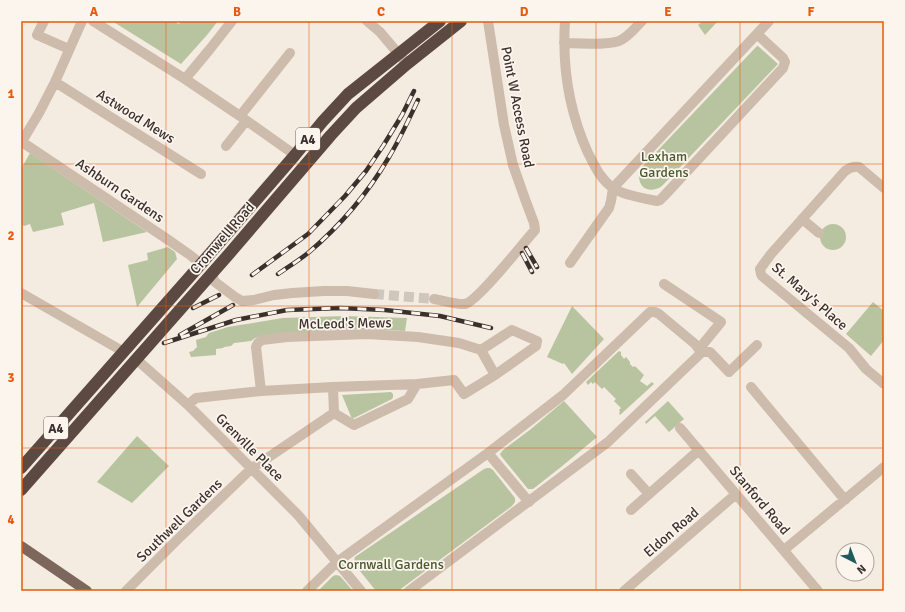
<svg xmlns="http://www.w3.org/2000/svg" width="905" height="612" font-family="Signika,sans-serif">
  <rect width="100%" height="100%" fill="#f4ebe1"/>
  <path fill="#b8c4a0" d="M112,21H173L179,24L181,21H218L207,35L181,64Z
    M703,21H718L705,35L698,25Z
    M757,46H758L778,64L662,186C647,196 634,184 641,168Z
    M30,153L147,232L103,242L94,203L61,213L64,225L33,232L30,224L24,226L21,224V169Z
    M820 237a13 13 0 1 1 26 0a13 13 0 1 1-26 0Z
    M168,247L175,252L177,259L137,307L128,265L148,260L147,253Z
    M873,302L884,311V340L871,356L846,334Z
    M572,306L604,339L572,374L564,363L563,364L547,357Z
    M345,316L407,318L405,331L367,329L331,330L263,336L255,338L251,341L234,343L231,346L224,347L223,348L216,349V355L191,357L189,352L193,351L197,347L196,340L206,337L209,333L228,327L283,318Z
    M619,351L621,352V355L624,359L626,357L630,362V364L633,367L635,366L644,375L640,381L647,386L652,382L654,384L620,415L619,413L620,412L619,410L621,408L614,401L616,399L604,387L602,389L595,382L593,384L591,382L588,385L586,382Z
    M391,392L393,394V397L392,399L352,419L342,395Z
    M564,401L597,437L561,467L533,489H528L501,456L500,454L503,450L531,429Z
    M668,401L684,419L669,432L655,416L646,424L645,422Z
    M137,436L169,466L132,503L97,482Z
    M487,468H490L493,470L515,498V502L512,506L398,591H376L356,566C354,563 354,560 355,557L484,469Z
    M336,575L340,576L353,591H318L333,576Z"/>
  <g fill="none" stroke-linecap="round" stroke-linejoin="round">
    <path stroke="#cfc6bd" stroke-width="10" stroke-dasharray="10 5" stroke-linecap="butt" d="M374,294L434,299"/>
    <path stroke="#cdbbac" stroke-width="10" d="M44,21L37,35L69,49
      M93,21L185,79L240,116L295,155
      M367,21L380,32L407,64
      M565,21C562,67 569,111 588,153C595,166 600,179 613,188C621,194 646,199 657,201L660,200L664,196L783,68L785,62L783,58L757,34
      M564,43C576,43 611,46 621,40C629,36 635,28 642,21
      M185,79L210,49L232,21
      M55,82L201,174
      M240,116L290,53
      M22,142L167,239L190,255L201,264
      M21,143L39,113L55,82L82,21
      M226,146L246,121
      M613,188L769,21
      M884,188L859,167C853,166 849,168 845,171L771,254L760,269L761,274L762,276L849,348L866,369L884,384
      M802,219L819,233
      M570,263L609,208L611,201L613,188
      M211,273L215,282L235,297L242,301L254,300L274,295L292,293L324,291H347L374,294
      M664,284L721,322L699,349
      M21,293L124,352
      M434,299C441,300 458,305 465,304C477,302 524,242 535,230L534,223L525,199L513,165L504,125L488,21
      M701,352H710L729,372L757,345
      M136,359L188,405L298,515L361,591
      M333,387L334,413L354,425L408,399L417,384
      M751,387L845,500
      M261,391L256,347L258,343L262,340L287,337L367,334L418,337L459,343L481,350
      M188,405L196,398L261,391L333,387L417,384L454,380L464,394L495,375L536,346L537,341L512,330L481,350L495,375
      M680,428L818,591
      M488,453L529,502
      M631,474L649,494
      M631,510L699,450
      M784,550L884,467
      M126,591L179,538L251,469L334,413
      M307,591L337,562L488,453L563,395L650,312H655L659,314L695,344L701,352
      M409,591L608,442L700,354L701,352
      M624,591L736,494"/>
    <path stroke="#7d675c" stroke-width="10" d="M21,546L87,591"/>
    <path stroke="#5c4a42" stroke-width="12" d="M21,468L201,264L295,155L323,121L348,94L440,21
      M21,490L229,254L331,135L356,108L407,64L461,21"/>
    <g stroke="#3b302b" stroke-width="4.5">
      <path id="rail" d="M526,248L537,267
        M522,253L532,272
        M278,274C288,267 298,261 308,253C340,226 368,193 389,157C400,139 409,119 418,100
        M252,275L308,234L345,196L366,171L383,146L402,115L414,91
        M193,308L219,295
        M180,335L233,305
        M164,343L236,320L287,310L340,308L385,310L440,316L491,328"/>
    </g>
    <use href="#rail" stroke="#fbf5ee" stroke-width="3" stroke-dasharray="9" stroke-linecap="butt"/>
  </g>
  <path fill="none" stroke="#e8590c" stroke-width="1" stroke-opacity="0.55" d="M166,21V591M309,21V591M452,21V591M596,21V591M740,21V591M21,164H884M21,306H884M21,448H884"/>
  <g text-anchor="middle" stroke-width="3.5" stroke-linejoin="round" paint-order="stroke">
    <g fill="#fbf5ee" stroke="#756b66" stroke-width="1">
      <rect x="296" y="128" width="24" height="22" rx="3"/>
      <rect x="44" y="417" width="24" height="22" rx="3"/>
    </g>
    <g font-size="13" font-weight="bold" fill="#3b302b">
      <text x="308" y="144">A4</text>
      <text x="56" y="433">A4</text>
    </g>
    <g font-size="14" fill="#3b302b" stroke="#fbf5ee">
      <text transform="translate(518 107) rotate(79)" y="5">Point W Access Road</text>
      <text transform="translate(136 116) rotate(32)" y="5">Astwood Mews</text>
      <text transform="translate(120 190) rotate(34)" y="5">Ashburn Gardens</text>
      <text transform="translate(222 238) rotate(-49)" y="5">Cromwell Road</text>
      <text transform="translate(810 296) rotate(41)" y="5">St. Mary's Place</text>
      <text transform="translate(345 323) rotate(-1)" y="5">McLeod's Mews</text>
      <text transform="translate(250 447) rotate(45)" y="5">Grenville Place</text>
      <text transform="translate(760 500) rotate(50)" y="5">Stanford Road</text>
      <text transform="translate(179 520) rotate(-44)" y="5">Southwell Gardens</text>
      <text transform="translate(671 532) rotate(-41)" y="5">Eldon Road</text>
    </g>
    <g font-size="14" fill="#4a5a2e" stroke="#fbf5ee">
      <text x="664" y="161">Lexham<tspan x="664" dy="16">Gardens</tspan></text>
      <text x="391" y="569">Cornwall Gardens</text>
    </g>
  </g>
  <rect width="905" height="612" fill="none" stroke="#fbf5ee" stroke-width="44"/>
  <g transform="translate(855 562) rotate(138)"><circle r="19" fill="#fbf5ee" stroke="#aea6a0"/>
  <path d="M0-3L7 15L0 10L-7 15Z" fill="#1f5a5e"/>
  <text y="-6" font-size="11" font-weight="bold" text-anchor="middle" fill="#3b302b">N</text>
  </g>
  <rect x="22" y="22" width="861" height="568" fill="none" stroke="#e8590c" stroke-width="1.5"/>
  <g font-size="13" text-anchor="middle" font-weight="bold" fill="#e8590c">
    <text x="94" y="16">A</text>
    <text x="237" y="16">B</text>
    <text x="381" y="16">C</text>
    <text x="524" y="16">D</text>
    <text x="668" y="16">E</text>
    <text x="811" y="16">F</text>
    <text x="11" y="98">1</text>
    <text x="11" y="240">2</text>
    <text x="11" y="382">3</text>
    <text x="11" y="524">4</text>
  </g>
</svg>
